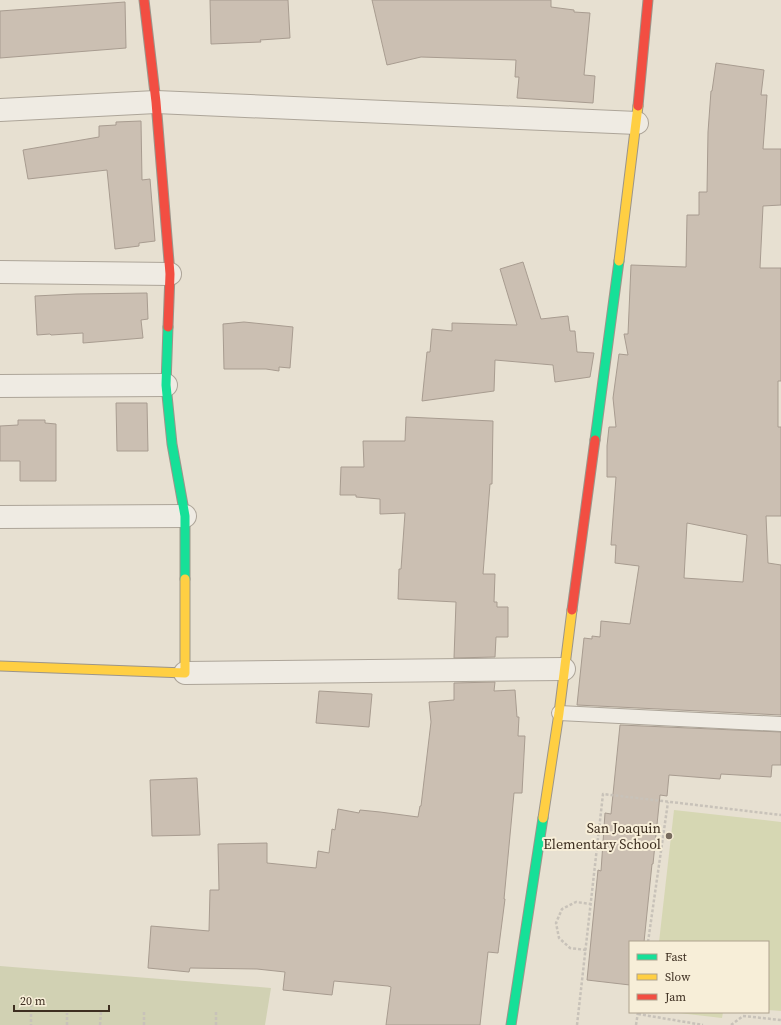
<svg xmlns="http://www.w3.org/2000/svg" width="781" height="1025" font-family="'Source Serif 4',serif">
  <rect width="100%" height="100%" fill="#e7e0d1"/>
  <path fill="#d6d7b3" d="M674,810L781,822V1011L768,1010V942H659Z
    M670,1012H723L722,1018Z"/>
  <path fill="#d1d1b3" d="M0,966L271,988L265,1025H0Z"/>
  <path fill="#cbbfb2" stroke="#a89c90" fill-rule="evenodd" d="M210,0H288L290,38L260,40L261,42L211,44Z
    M372,0H551V7L574,10V12L590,13L584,75L595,76L593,103L517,98L519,77H515L516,60L421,57L387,65Z
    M125,2L126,48L0,58V11Z
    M716,63L764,70L761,95H767L763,149H781V205L763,206L760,268H781V381H778V427H781V516H766L768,563L781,565V715L577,705L584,638L592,639V636L600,637L601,621L630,624L639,566L615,563L616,545H611L616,477H607V446L609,427H616L613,398L619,354L628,355L624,334H628L631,265L686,267L687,215H699V192H707L708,132L711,91H712ZM687,523L747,535L743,582L684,578Z
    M141,121L142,180L150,179L155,241L139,243V246L115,249L107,170L28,179L23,150L99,137V126L116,125V122Z
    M523,262L541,319L568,316L570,331H575L577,352L594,353L590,377L555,382L553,365L495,360L494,391L422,401L427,352H430L432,329L452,331V323L517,325L500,269Z
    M147,293L148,319L141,320L143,338L83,343V333L51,335L50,334L37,335L35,296L76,294Z
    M244,322L293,327L290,368L279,367V371L266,369H224L223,324Z
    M116,403H147L148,451H117Z
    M406,417L493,421L492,484H490L483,574H495L494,602H497V607H508V637H496L495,657L454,658L456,602L398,599L399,569H401L405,513L380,514V499L356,497V495H340L341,467H364L363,441H405Z
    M18,420H45V423L56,424V481H20V461H0V426L18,425Z
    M495,682L494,691L515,690L517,717H519L518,736H525L522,793H514L504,899H505L498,953L488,952L480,1025H386L391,987L388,986L334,981L332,995L283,990L285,972L257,969L190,968L189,972L148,968L151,926L209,931L210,890H219L218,844L267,843V863L316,868L318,851L329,853L332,829L335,830L338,809L359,813L360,810L380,812L418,817L420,806H421L431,722L429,702L454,700V683Z
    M319,691L372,694L369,727L316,723Z
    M620,725L781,732V765H772L771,777L721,774L720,779L669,775L667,796L660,795L653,864H652L644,942H630V985L587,980L598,870L601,871L605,813L611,814Z
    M197,778L200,835L152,836L150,780Z"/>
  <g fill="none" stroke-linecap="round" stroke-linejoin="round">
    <g stroke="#ada599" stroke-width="16">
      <path id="lane" d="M559,713L781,724"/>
    </g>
    <g stroke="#ada599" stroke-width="24">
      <path id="street" d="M0,110L156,102L637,123
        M0,272L170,274
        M0,386L166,385
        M0,517L185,516
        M185,673L564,669"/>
    </g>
    <g stroke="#9c958a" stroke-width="11">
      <path id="fast" d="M168,327L166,385L172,444L185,516V579
        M595,440L619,261
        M511,1025L543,818"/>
    </g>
    <g stroke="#9c958a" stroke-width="11">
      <path id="slow" d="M619,261L638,106
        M0,666L185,673V579
        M543,818L559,713L572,610"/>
    </g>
    <g stroke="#9c958a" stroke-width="11">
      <path id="jam" d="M144,0L156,102L170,274L168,327
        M638,106L648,0
        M572,610L595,440"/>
    </g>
    <path stroke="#c8c2b9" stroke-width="2.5" stroke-dasharray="3 2" stroke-linecap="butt" d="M648,942L668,802
      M586,950L570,948L559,938L556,923L562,909L576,902L591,904
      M31,1004V1025
      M638,1014L703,1025
      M67,1025V1013
      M100,1025L101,1012
      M144,1025V1010
      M216,1025V1011
      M577,1025L603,794L781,815
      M636,1025L638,1012
      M731,1025L743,1016L781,1020"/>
    <use href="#lane" stroke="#efebe3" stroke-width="14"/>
    <use href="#street" stroke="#efebe3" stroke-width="22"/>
    <use href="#fast" stroke="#16e098" stroke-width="9"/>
    <use href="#slow" stroke="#ffcf43" stroke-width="9"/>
    <use href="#jam" stroke="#f24e42" stroke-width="9"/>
  </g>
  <circle fill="#786c5e" stroke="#f7eed8" stroke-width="1.5" cx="669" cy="836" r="4"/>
  <g text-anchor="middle" stroke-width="4" stroke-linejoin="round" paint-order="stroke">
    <g font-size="14" fill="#3d2e20" stroke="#f7eed8" text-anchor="end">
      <text x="661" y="833">San Joaquin<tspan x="661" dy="16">Elementary School</tspan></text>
    </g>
  </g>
  <rect x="629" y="941" width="140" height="72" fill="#f7eed8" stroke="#ada18e"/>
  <rect x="637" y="954" width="20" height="6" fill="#16e098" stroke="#ada18e"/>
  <text x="665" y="961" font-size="12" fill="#3d2e20">Fast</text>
  <rect x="637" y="974" width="20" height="6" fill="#ffcf43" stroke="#ada18e"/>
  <text x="665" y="981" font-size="12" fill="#3d2e20">Slow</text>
  <rect x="637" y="994" width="20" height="6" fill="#f24e42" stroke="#ada18e"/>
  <text x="665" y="1001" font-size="12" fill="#3d2e20">Jam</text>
  <path d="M14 1005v6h95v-6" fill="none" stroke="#3d2e20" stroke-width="2"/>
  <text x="20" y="1005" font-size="12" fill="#3d2e20" stroke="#f7eed8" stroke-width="3" paint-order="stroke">20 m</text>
</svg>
